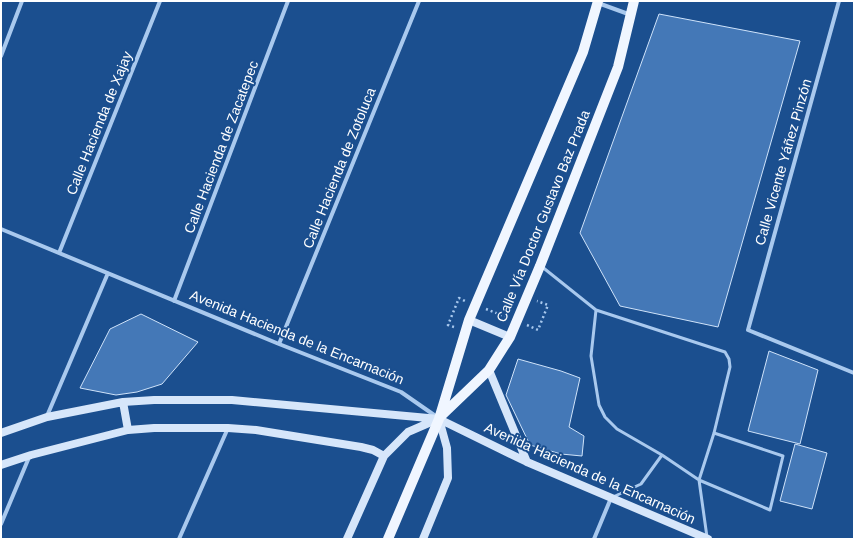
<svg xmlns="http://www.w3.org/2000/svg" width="855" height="540" font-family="Arial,sans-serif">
  <rect width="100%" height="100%" fill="#1b4f8f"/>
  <path fill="#4478b7" stroke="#cfe3fa" d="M659,14L800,41L718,327L620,306L580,233Z
    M141,314L198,342L162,384L137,392L116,395L80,388L110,329Z
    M769,351L818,370L800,444L748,431Z
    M518,359L561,371L580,378L569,427L584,436L582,456L561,454L530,445L506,395Z
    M795,444L827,453L812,509L780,501Z"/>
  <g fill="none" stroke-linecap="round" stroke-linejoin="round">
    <path stroke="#a9c9ee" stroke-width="2.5" stroke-dasharray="2 3" stroke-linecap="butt" d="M486,309L506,317
      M527,325L538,330L548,305L537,301
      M454,327L448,325L459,298L465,301"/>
    <path stroke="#a9c9ee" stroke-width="3" d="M541,266L596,310L725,352L729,359L730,367L714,433L699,480L707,537
      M596,310L591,356L599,405L605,417L617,429L662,455L699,480L770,510L783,456L714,433
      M613,497L641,484L662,455"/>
    <path stroke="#a9c9ee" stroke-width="4" d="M839,1L748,330L854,373
      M598,3L631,15
      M1,56L22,1
      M1,229L279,344L401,392L437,417
      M59,253L160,1
      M174,301L288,1
      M279,344L419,1
      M47,416L108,273
      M1,524L30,455
      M179,539L228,428
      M594,539L611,498"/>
    <path stroke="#d6e6fa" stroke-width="8" d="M469,320L510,337
      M489,370L527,462
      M123,402L128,430
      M1,433L47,417L123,402L154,400H232L439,419L527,462L708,539
      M1,465L31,455L128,430L154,428H228L256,430L361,447L373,450L384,456
      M347,539L384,456L408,432L438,419
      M423,539L448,478L447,448L439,419"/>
    <path stroke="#f0f6ff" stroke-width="10" d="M440,417L489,370L510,337L540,266L618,67L634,1
      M388,539L439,419L469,320L583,52L598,1"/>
  </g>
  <g text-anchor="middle" stroke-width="4" stroke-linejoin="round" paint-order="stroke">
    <g font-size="14" fill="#fff" stroke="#1b4f8f">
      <text transform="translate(99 123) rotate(-68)" y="5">Calle Hacienda de Xajay</text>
      <text transform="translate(221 147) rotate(-69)" y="5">Calle Hacienda de Zacatepec</text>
      <text transform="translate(783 162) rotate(-74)" y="5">Calle Vicente Yáñez Pinzón</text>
      <text transform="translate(339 168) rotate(-68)" y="5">Calle Hacienda de Zotoluca</text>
      <text transform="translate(543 216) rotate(-68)" y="5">Calle Vía Doctor Gustavo Baz Prada</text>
      <text transform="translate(297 337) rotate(22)" y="5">Avenida Hacienda de la Encarnación</text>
      <text transform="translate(590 473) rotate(24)" y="5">Avenida Hacienda de la Encarnación</text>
    </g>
  </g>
  <rect width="855" height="540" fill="none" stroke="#ffffff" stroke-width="4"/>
</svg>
